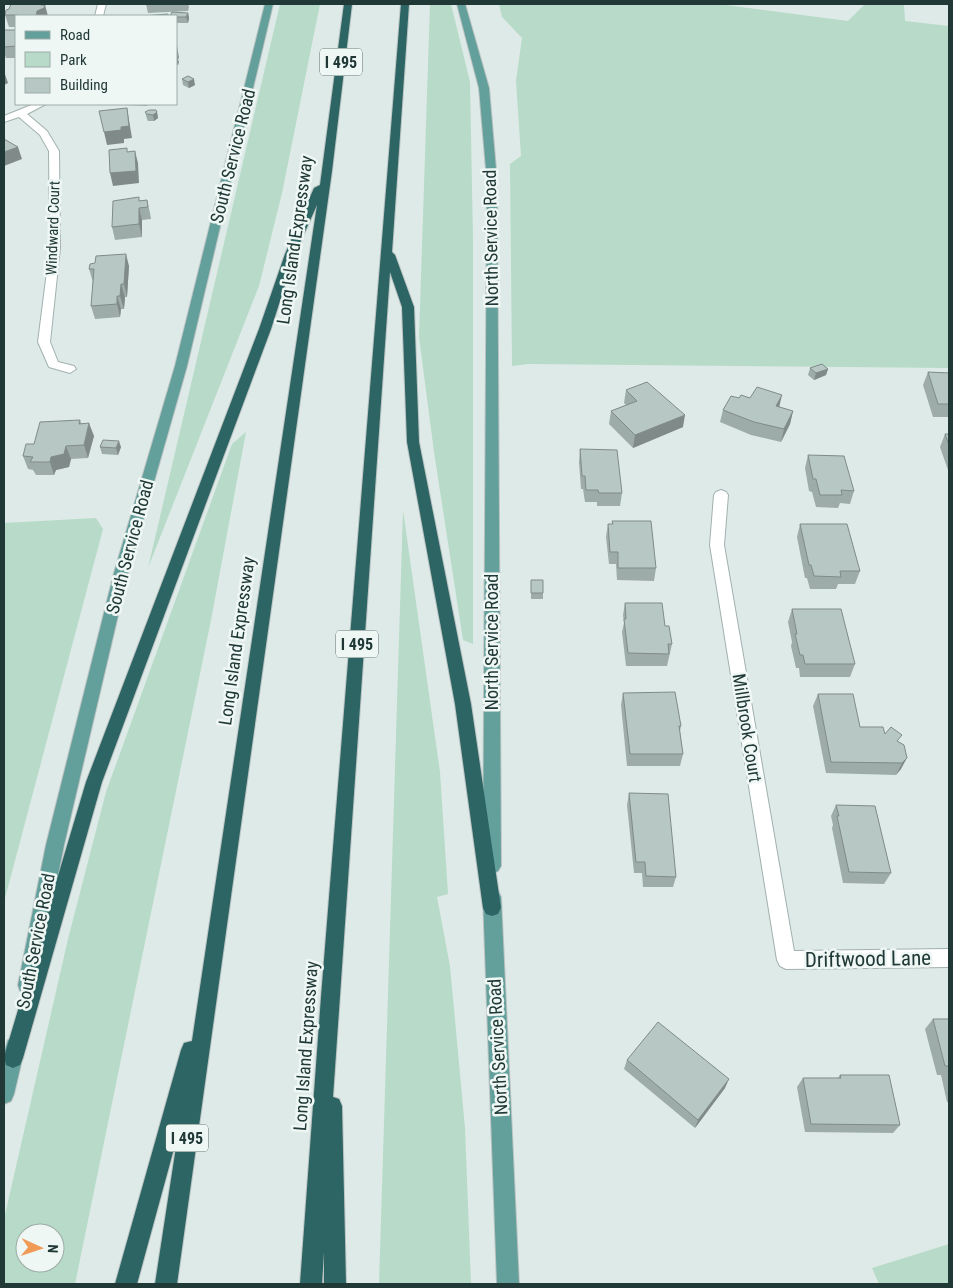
<svg xmlns="http://www.w3.org/2000/svg" width="953" height="1288" font-family="'Roboto Condensed',sans-serif">
  <rect width="100%" height="100%" fill="#deeae7"/>
  <path fill="#b7dbc8" fill-rule="evenodd" d="M280,4H320L282,193L259,286L148,568Z
    M430,4H451L470,82L473,239V644L463,640L434,452L419,337Z
    M499,4H718L848,21L865,4H904L905,21L949,26V368L528,364L512,366L510,164L521,156L516,81L522,38L502,17Z
    M246,432L211,620L75,1284H4V1219L68,939L106,792L232,444ZM25,1233H55V1263H25Z
    M403,510L440,772L448,894L437,897L450,966L465,1128L471,1284H379Z
    M96,518L103,529L4,902V523Z
    M949,1244V1284H879L872,1268Z"/>
  <g fill="none" stroke-linecap="round" stroke-linejoin="round">
    <g stroke="#a1b1af" stroke-width="2">
      <path id="minor" d="M98,4H106L103,16H95Z
        M34,104H46L27,114L47,131L59,151L60,248L50,342L58,362L74,366L76,369L70,373L49,367L38,342L50,248L49,151L40,135L19,117L4,122V116Z
        M721,490L726,492L728,495L724,545L794,951L949,949V967L786,969L780,966L777,960L710,545L714,495L716,492Z"/>
    </g>
    <g stroke="#bcc4c3" stroke-width="2">
      <path id="major" d="M265,4H273L187,366L128,573L64,845L36,985L34,991L27,994L20,991L18,985L46,845L114,573L175,366Z
        M457,4H465L489,88L497,181L501,866L498,871L492,874L486,871L483,866L487,181L479,88Z
        M492,889L498,891L501,897L519,1284H497L483,897L486,891Z
        M15,1037L22,1040L25,1047L14,1094L11,1101L4,1104V1054L8,1040Z"/>
    </g>
    <g stroke="#bcc4c3" stroke-width="2">
      <path id="highway" d="M344,4H352L332,171L177,1284H155L178,1134L137,1284H115L181,1050L184,1043L192,1041L317,205L295,254L271,329L102,782L23,1058L20,1065L13,1068L6,1065L4,1057L86,782L259,329L285,254L314,188L320,185Z
        M401,4H409L392,252L395,255L414,307L419,442L471,704L501,908L498,914L492,916L486,914L483,908L455,704L407,442L402,307L390,272L333,1097L339,1099L342,1106L346,1284H324V1252L322,1284H300L321,997Z"/>
    </g>
    <use href="#minor" fill="#fff" fill-rule="evenodd"/>
    <use href="#major" fill="#639f9b" fill-rule="evenodd"/>
    <use href="#highway" fill="#2c6564" fill-rule="evenodd"/>
  </g>
  <path fill="#9daba9" d="M11,4H44V5L16,16V27H9L5,15L9,9Z
    M146,4H188L189,7L188,11L148,13Z
    M188,13L189,18L188,23H176V16Z
    M4,30H16V58H6L4,53Z
    M182,79L195,85L189,88L183,85Z
    M125,104H148L147,106L126,105Z
    M145,112H157L158,118L154,121H148L147,119Z
    M147,200L150,213L151,219L142,220V237L115,240L112,227L140,201Z
    M129,266L127,297H125L124,309H121L120,317L95,319L91,306L93,282L89,269Z
    M810,368L828,369L826,375L814,380L808,375Z
    M928,372L949,373V420V417H933L923,385Z
    M626,390L683,427L633,448L609,424L611,411L626,405L624,403Z
    M739,398L779,407L793,411L790,424L781,442L751,435L720,422L723,410Z
    M80,420L81,423L94,436L88,458L71,459L69,467L56,470L54,475H36L33,470L28,469L23,456L34,444Z
    M945,434H949V473L940,447Z
    M100,447H121L118,455L102,454Z
    M580,449L622,493L620,506H597V502H585L583,489H581L579,462Z
    M808,455L854,491L850,504L840,503L838,508L816,507L812,492L809,491L805,468Z
    M612,521L656,568L654,581L617,580L616,564H609L606,537L608,524H612Z
    M800,524L860,571L855,584H838L836,589H810L807,578H805L797,537Z
    M531,580L543,593V599H531Z
    M625,603L665,626L672,644L667,666H626L622,632L624,623L623,615Z
    M792,609L855,664L850,677H800L799,668H796L791,646L792,642L788,622Z
    M623,693L681,726L680,731L683,754L680,766H627L621,705Z
    M818,694L860,727L885,734L904,745L901,769L896,775L826,773L813,706Z
    M629,793L676,877L673,887H643L642,873H634L627,805Z
    M836,805L891,873L884,884L843,883L832,828L833,825L831,816Z
    M933,1019H949V1102H947L941,1075H937L925,1029Z
    M627,1060L725,1088L695,1128L624,1069Z
    M840,1075L900,1125L893,1133L805,1132L797,1087L803,1078H838Z"/>
  <path fill="#808b89" d="M41,4H44V7L45,5L48,16H36L37,11Z
    M188,13L189,18L188,23L186,17Z
    M177,46L179,58L178,59L179,62L178,65H176Z
    M4,71L8,83L4,85Z
    M194,79L195,85L189,88L188,82Z
    M127,108L132,138L124,139V143L107,145L104,132L121,127Z
    M157,112L158,118L154,121L153,115Z
    M18,147L22,159L4,166V152Z
    M135,151L138,163L139,183L113,186L110,173Z
    M139,208L142,220V237L139,224Z
    M126,254L129,266L127,297L124,284Z
    M121,284L125,297L124,309L120,296Z
    M117,296L121,309L120,317L117,304Z
    M828,369L826,375L814,380L816,373Z
    M782,395L779,408L776,406Z
    M793,411L790,424L781,442L784,429Z
    M685,415L683,427L633,448L635,435Z
    M89,423L94,436L88,458L84,445Z
    M119,441L121,447L118,455L116,448Z
    M66,446L71,459L69,467L56,470L54,475L50,462L51,457Z
    M907,758L901,769L896,775L902,763Z
    M729,1079L725,1088L695,1128L698,1120Z"/>
  <path fill="#b7c7c4" stroke="#808b89" d="M11,4H41V5H45L44,8L37,11L36,16H16L17,15H5L6,10L9,9Z
    M172,12L188,13L186,17H176L170,16Z
    M168,14V16H142Z
    M4,30H16V46L4,47Z
    M188,76L194,79L188,82L182,79Z
    M127,108L129,126L121,127V130L104,132L99,111Z
    M149,110H156L157,112L153,115L147,114L145,112Z
    M4,139L18,147L4,152Z
    M127,148V152L135,151L136,171L110,173L109,150Z
    M139,197V201L147,200L148,207L139,208V224L112,227L113,201Z
    M126,254L124,284H121L120,296H117V304L91,306L94,269H89L90,264L95,263L96,256Z
    M822,364L828,369L816,373L810,368Z
    M928,372L949,373V404H938Z
    M647,382L685,415L635,435L611,411L637,401L626,390Z
    M757,387L782,395L776,406L793,411L784,429L754,422L723,410L731,396L739,398L741,395L750,398Z
    M80,420L79,424L89,423L84,445L66,446L64,454L51,457L50,462H30L33,457L23,456L26,444H34L40,422Z
    M945,434H949V445Z
    M103,440L119,441L116,448L100,447Z
    M580,449L617,450L622,493H599L598,490H586L585,476H582Z
    M808,455L844,456L854,491L841,490L842,495H820L816,479H813Z
    M612,521H651L656,568H618V552H610L608,524H613Z
    M800,524H847L860,571H840L841,577L814,576L811,565H809Z
    M531,580H543V593H531Z
    M625,603H662L665,626H669L672,644H668L669,654L628,653L624,619H626Z
    M792,609H841L855,664H805L803,655H800L795,634H797Z
    M675,692L681,726H679L683,754H630L623,693Z
    M818,694H853L860,727H883L885,734L891,727L902,735L897,741L904,745L907,758L902,763L831,762Z
    M629,793L668,794L676,877L646,876L645,862H636Z
    M836,805L875,806L891,873L849,872L837,816H839Z
    M933,1019H949V1068V1066H945Z
    M658,1022L729,1079L698,1120L627,1060Z
    M840,1075H889L900,1125L811,1124L803,1078H841Z"/>
  <g text-anchor="middle" stroke-width="5" stroke-linejoin="round" paint-order="stroke">
    <g font-size="15" fill="#203937" stroke="#eff7f4">
      <text transform="translate(53 228) rotate(-88)" y="5">Windward Court</text>
    </g>
    <g fill="#eff7f4" stroke="#5e7270" stroke-width="1">
      <rect x="320" y="48.5" width="42" height="27" rx="4"/>
      <rect x="336" y="630.5" width="42" height="27" rx="4"/>
      <rect x="166" y="1124.5" width="42" height="27" rx="4"/>
    </g>
    <g font-size="16" font-weight="bold" fill="#203937">
      <text x="341" y="68">I 495</text>
      <text x="357" y="650">I 495</text>
      <text x="187" y="1144">I 495</text>
    </g>
    <g font-size="18" fill="#203937" stroke="#eff7f4">
      <text transform="translate(233 156) rotate(-76)" y="6">South Service Road</text>
      <text transform="translate(491 238) rotate(-91)" y="6">North Service Road</text>
      <text transform="translate(295 240) rotate(-82)" y="6">Long Island Expressway</text>
      <text transform="translate(130 547) rotate(-75)" y="6">South Service Road</text>
      <text transform="translate(237 641) rotate(-82)" y="6">Long Island Expressway</text>
      <text transform="translate(492 642) rotate(-90)" y="6">North Service Road</text>
      <text transform="translate(747 728) rotate(81)" y="6">Millbrook Court</text>
      <text transform="translate(36 941) rotate(-79)" y="6">South Service Road</text>
      <text transform="translate(306 1046) rotate(-86)" y="6">Long Island Expressway</text>
      <text transform="translate(498 1047) rotate(-93)" y="6">North Service Road</text>
    </g>
    <g font-size="21" fill="#203937" stroke="#eff7f4">
      <text transform="translate(868 959) rotate(-1)" y="7">Driftwood Lane</text>
    </g>
  </g>
  <rect width="953" height="1288" fill="none" stroke="#203937" stroke-width="10"/>
  <rect x="15" y="15" width="162" height="90" fill="#eff7f4" stroke="#9caba8"/>
  <rect x="25" y="31" width="25" height="8" fill="#639f9b" stroke="#9caba8"/>
  <text x="60" y="40" font-size="15" fill="#203937">Road</text>
  <rect x="25" y="52" width="25" height="15" fill="#b7dbc8" stroke="#9caba8"/>
  <text x="60" y="65" font-size="15" fill="#203937">Park</text>
  <rect x="25" y="78" width="25" height="15" fill="#b7c7c4" stroke="#9caba8"/>
  <text x="60" y="90" font-size="15" fill="#203937">Building</text>
  <g transform="translate(40 1248) rotate(93)"><circle r="24" fill="#eff7f4" stroke="#9caba8"/>
  <path d="M0-4L9 19L0 12L-9 19Z" fill="#f09a56"/>
  <text y="-8" font-size="14" font-weight="bold" text-anchor="middle" fill="#203937">N</text>
  </g>
</svg>
